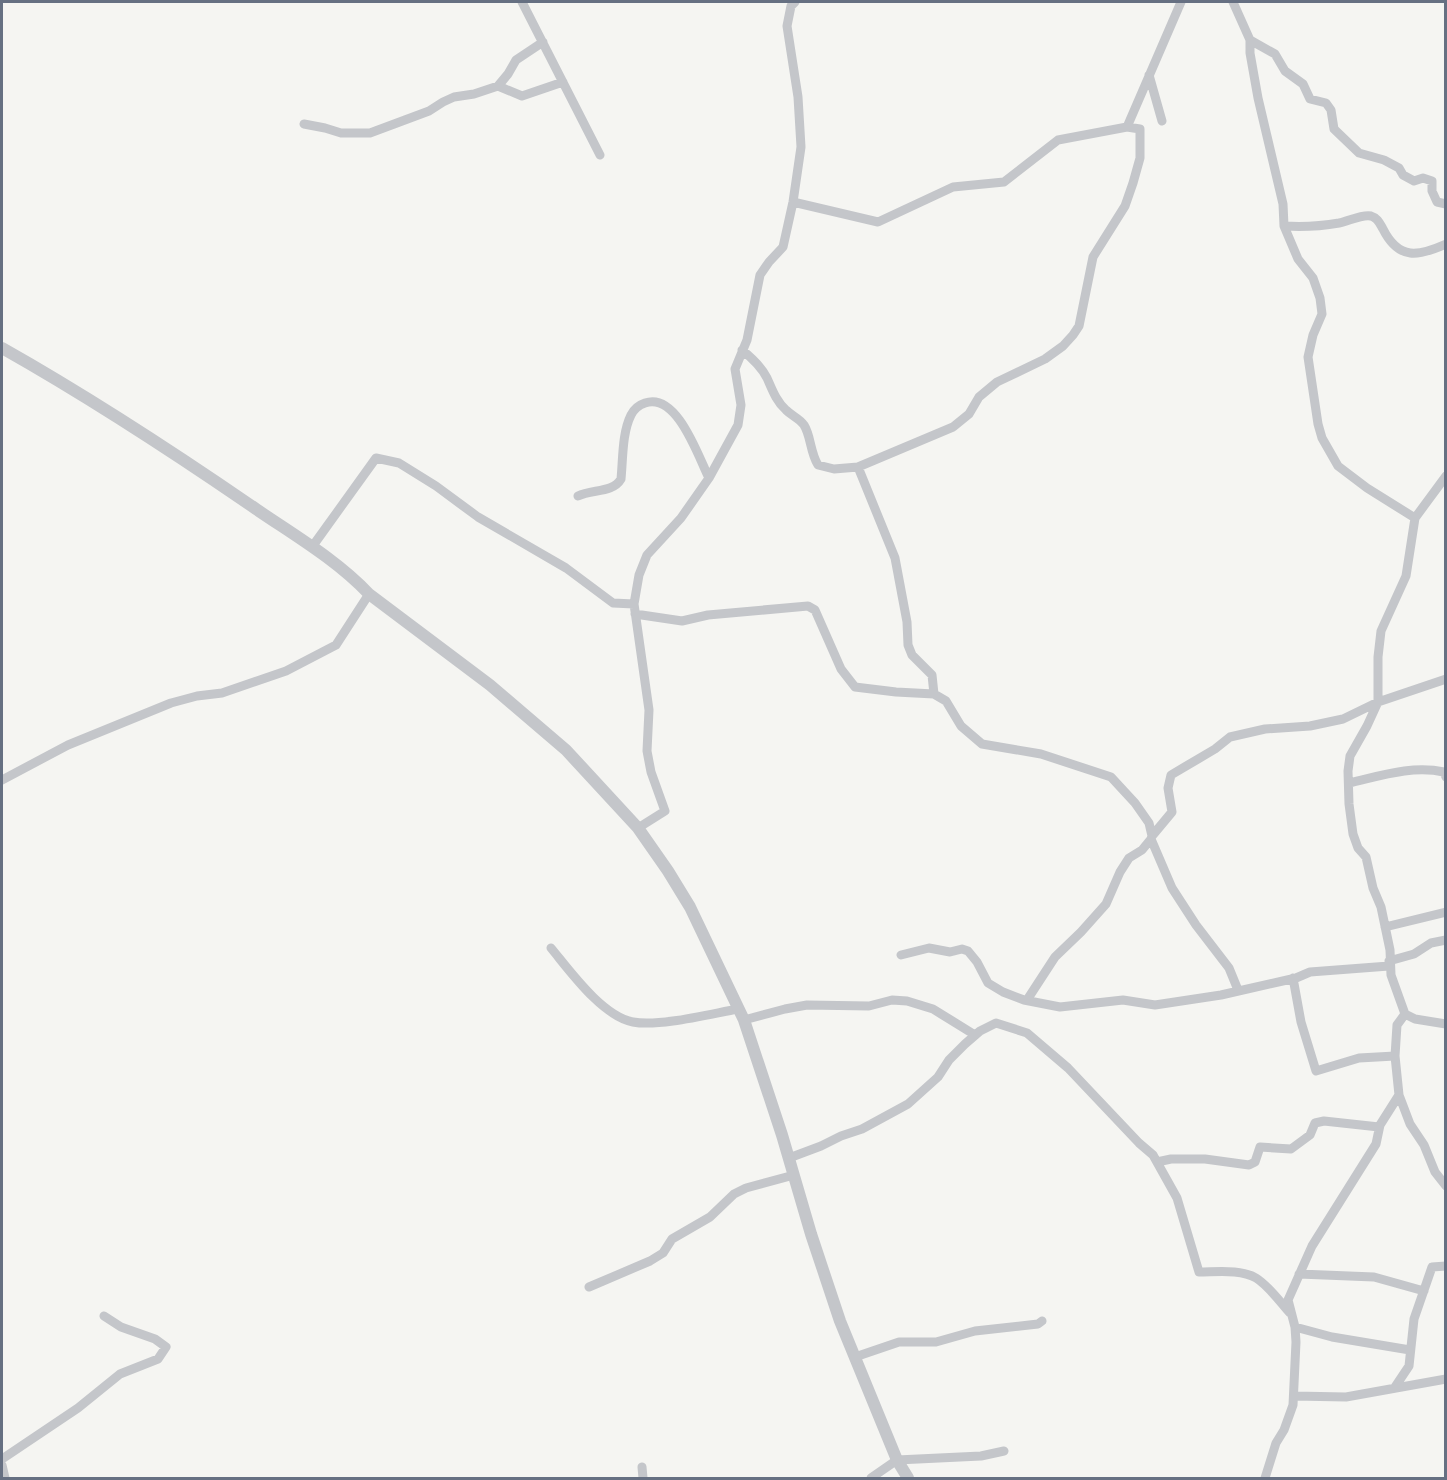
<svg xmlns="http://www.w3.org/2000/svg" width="1447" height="1480" font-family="'Varela Round',sans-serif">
  <rect width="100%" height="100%" fill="#f5f5f2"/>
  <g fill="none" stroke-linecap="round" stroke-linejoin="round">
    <path stroke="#c4c6ca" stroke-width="9" d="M522,2L600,155
      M1233,2L1250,40L1275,54L1285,71L1303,84L1310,99L1326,103L1331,110L1334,129L1359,153L1384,160L1399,168L1403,175L1414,181L1423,178L1432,181V191L1437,202L1446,204
      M1250,40V53L1258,98L1283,204L1284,226L1298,259L1313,278L1320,298L1322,314L1313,335L1308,357L1318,424L1322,438L1338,466L1367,488L1415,518
      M1149,75L1162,121
      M498,86L508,74L516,60L543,42
      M304,124L325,128L341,133H370L429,111L443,102L454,97L474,94L498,86L522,96L563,82
      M793,202L878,222L953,187L1004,182L1058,140L1127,127L1181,2
      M1284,226C1301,227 1322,226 1339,223C1349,221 1362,214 1371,216C1378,218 1380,224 1383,229C1399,261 1419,256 1446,244
      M742,350C752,358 761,366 767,378C772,389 776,401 786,410C792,416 799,418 804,425C811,436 810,452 818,465L834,469L858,467L953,427L969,414L979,397L997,382L1045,359L1063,346L1073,335L1079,326L1093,257L1125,206L1133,183L1140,158V129L1127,127
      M858,467L895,558L907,622L908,645L912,655L932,675L934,694
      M709,478L738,425L741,405L735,369L747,340L760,275L769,262L783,247L793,202L801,147L798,97L787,26L791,6L795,2
      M578,496C592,489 613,493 621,479C623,459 622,433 631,415C634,409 639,405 645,403C677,392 698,456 709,478L681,518L647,555L639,575L634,604L649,710L647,751L651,772L665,811L638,828
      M312,547L376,458L399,463L436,486L478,517L566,568L613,603L634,604
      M635,614L682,621L708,615L808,606L815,610L841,669L855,687L896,692L934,694L946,701L961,726L982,744L1041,754L1111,777L1135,803L1149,823L1152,836L1151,839L1172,888L1196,925L1229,968L1238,990
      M2,780L68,745L171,703L197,696L222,693L286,671L336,645L369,594
      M1349,783C1380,776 1412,765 1444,772L1446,777
      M1152,836L1172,812L1168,788L1171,775L1215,749L1230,737L1265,729L1310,726L1343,719L1378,702L1446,679
      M1385,927L1446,912
      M551,948C570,971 602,1016 633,1022C659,1027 710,1014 738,1009
      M901,955L929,948L950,952L962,949L968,951L977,962L988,983L1003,992L1024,1000L1060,1007L1123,1000L1155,1005L1221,995L1296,978L1310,972L1389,966
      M1389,961L1414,954L1431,943L1446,940
      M1293,978L1301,1022L1316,1071L1359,1058L1395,1056
      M1027,1000L1055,957L1081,932L1106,904L1120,872L1129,858L1142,850L1151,839
      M1405,1014L1391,975L1390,950L1381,907L1373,888L1366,857L1358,848L1353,834L1349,804L1348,771L1350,756L1367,726L1378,702V657L1381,631L1406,576L1415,518L1446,476
      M744,1020L785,1009L807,1005L869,1006L892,1000L907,1001L933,1009L975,1035
      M1446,1024L1415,1019L1405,1014L1397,1025L1395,1056L1399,1095L1410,1124L1424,1145L1435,1172L1446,1186
      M789,1158L821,1146L841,1136L862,1129L908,1104L938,1077L949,1060L965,1044L980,1031L996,1023L1027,1033L1068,1068L1139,1143L1153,1155L1177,1198L1199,1272C1217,1272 1241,1269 1256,1278C1269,1286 1280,1302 1290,1313
      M1157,1162L1171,1159H1205L1249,1165L1255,1162L1260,1147L1291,1149L1310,1135L1315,1123L1324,1121L1379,1127
      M1299,1274L1374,1277L1424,1291
      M589,1287L650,1261L663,1253L672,1239L710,1217L734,1194L746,1188L794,1175
      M1295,1327L1332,1337L1410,1350
      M855,1357L899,1342H936L975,1331L1038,1324L1042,1321
      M1395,1387L1409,1366L1414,1319L1432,1267L1446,1266
      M1294,1396L1346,1397L1446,1379
      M2,1459L78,1408L120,1374L158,1359L166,1347L155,1339L121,1327L104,1316
      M2,1465L5,1478
      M642,1467L643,1478
      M871,1478L897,1460L981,1456L1004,1451
      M1265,1478L1276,1443L1284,1430L1293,1405L1296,1342L1295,1327L1288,1300L1312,1246L1376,1144L1380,1125L1399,1095"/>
    <path stroke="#c4c6ca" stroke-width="12" d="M2,348C89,397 173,452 256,509C294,535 337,560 369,594L490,685L566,750L638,828L668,871L690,907L744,1020L782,1135L811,1234L840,1321L897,1460L908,1478"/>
  </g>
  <rect width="1447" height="1480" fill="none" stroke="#667082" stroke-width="6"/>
</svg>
